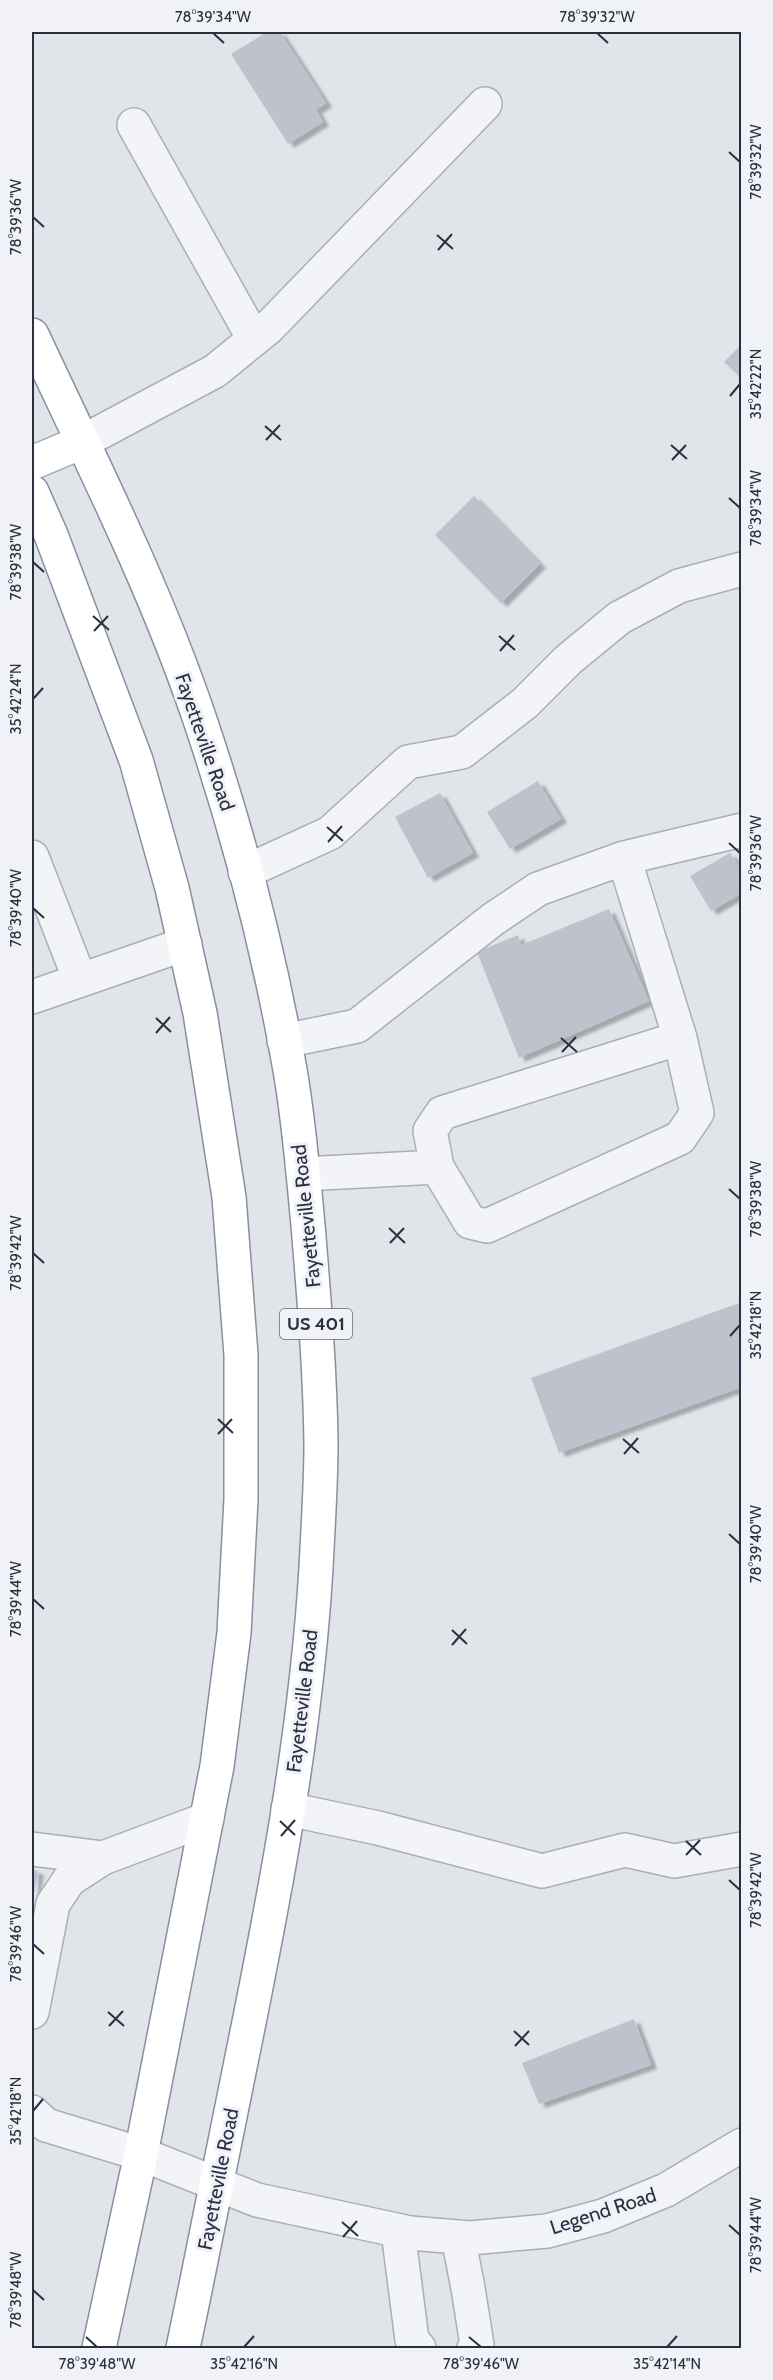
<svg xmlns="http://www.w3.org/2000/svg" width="773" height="2380" font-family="Cabin,sans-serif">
  <defs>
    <filter id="shadow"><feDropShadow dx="6" dy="4" stdDeviation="1.5" flood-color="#0004"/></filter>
  </defs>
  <rect width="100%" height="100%" fill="#e1e4e9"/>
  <path fill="#bec2cc" filter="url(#shadow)" d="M267,32H280L326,103L316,110L323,122L288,144L231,54Z
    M742,344V379L724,362Z
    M474,496L540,564L501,603L435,535Z
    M538,781L561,819L510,849L487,812Z
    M440,793L473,853L428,878L395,817Z
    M730,853L742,871V893L711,911L690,876Z
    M609,909L649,1001L519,1058L477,952L518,935L521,945Z
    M742,1302V1387L559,1453L531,1378Z
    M32,1869L38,1871L33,1900H32Z
    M634,2019L651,2065L539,2104L522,2063Z"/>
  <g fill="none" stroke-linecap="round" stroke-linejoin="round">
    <g stroke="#aaaeb6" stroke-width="36">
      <path id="minor" d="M134,125L254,339
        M82,442L215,371L268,328L485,104
        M32,857L80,980
        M245,872L330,833L408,762L462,752L525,703L568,660L619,618L679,586L742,569
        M32,997L185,944
        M680,1038L624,858L742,830
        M284,1041L357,1026L492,920L538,889L624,858
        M303,1174L437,1167L470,1222L487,1226L680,1138L697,1113L680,1038L442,1113L430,1131L437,1167
        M288,1809L378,1828L542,1871L625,1850L674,1861L742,1849
        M32,1849L103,1858
        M32,2012L53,1904L69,1880L103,1858L207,1819
        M32,2112L46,2125L141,2154L257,2200L410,2233L470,2238L547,2231L603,2216L666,2190L742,2145
        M398,2231L412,2340L419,2348
        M458,2237L468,2288L477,2345L474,2348"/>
    </g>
    <g stroke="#a0a7b5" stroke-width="36">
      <path id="major" d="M32,463L82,442"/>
    </g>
    <g stroke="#88909f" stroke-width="36">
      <path id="highway" d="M32,335C91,461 154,585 199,717C238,832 269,950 290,1070C299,1121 303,1173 308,1225C314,1298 320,1370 321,1443C321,1485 318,1527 316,1568C306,1735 274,1900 241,2062C222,2158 203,2253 183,2348
        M32,492L51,535L136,760L172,888L200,1013L229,1197L241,1355V1499L234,1633L217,1766L141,2154L99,2348"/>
    </g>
    <use href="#minor" stroke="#f3f4f7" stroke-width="33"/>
    <use href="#major" stroke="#fff" stroke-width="33"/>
    <use href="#highway" stroke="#fff" stroke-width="33"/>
  </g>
  <path fill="none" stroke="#293140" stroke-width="2" d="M213,33L224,43M597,33L608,43M729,152L740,162M33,217L44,227M437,235L453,249M438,250L452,234M730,396L740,384M265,426L281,440M266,440L280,425M671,445L687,459M672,460L686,445M729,498L740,508M33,562L44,572M93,616L109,630M94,631L108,616M499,636L515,650M500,651L514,635M33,699L43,688M327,827L343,841M328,842L342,826M729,843L740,853M33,908L44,918M156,1018L171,1032M156,1033L170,1017M561,1038L577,1052M562,1052L576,1037M729,1189L740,1199M389,1228L405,1243M390,1243L404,1228M33,1253L44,1263M730,1336L740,1325M218,1419L233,1433M218,1434L232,1419M623,1439L639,1453M624,1454L638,1438M729,1534L740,1544M33,1599L44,1609M452,1630L467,1644M452,1645L466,1629M280,1821L295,1835M281,1836L295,1820M686,1841L701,1855M686,1855L700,1840M729,1880L740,1890M33,1944L44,1954M108,2012L124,2026M109,2026L123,2011M514,2031L529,2045M515,2046L529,2031M33,2111L43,2099M342,2222L358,2236M729,2225L740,2235M343,2237L357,2221M33,2290L44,2300M86,2337L97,2347M469,2337L481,2347M244,2347L254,2336M667,2347L677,2336"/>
  <g text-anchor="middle" stroke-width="6" stroke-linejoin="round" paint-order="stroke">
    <rect fill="#f0f2f7" stroke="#656b77" stroke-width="1.5" x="280" y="1309" width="72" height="30" rx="4.5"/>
    <g font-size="18" font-weight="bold" fill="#293140">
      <text x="316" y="1330">US 401</text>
    </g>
    <g font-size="20" fill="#293140" stroke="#f0f2f7">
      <text transform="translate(205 742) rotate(71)" y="7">Fayetteville Road</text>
      <text transform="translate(306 1216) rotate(-96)" y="7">Fayetteville Road</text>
      <text transform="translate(302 1701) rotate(-83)" y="7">Fayetteville Road</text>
      <text transform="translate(218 2179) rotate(-79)" y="7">Fayetteville Road</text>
      <text transform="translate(603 2211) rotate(-18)" y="7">Legend Road</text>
    </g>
  </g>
  <rect width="773" height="2380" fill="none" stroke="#f0f2f7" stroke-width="66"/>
  <rect x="33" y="33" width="707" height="2314" fill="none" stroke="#293140" stroke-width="2"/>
  <g font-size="15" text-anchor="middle" fill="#293140">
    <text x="213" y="22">78°39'34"W</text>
    <text x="597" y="22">78°39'32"W</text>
    <text transform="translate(756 162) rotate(-90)" y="5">78°39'32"W</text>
    <text transform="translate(16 217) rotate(-90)" y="5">78°39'36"W</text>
    <text transform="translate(756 384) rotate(-90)" y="5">35°42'22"N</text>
    <text transform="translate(756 508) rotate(-90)" y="5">78°39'34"W</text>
    <text transform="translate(16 562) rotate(-90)" y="5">78°39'38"W</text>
    <text transform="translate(16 699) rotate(-90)" y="5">35°42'24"N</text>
    <text transform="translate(756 853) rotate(-90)" y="5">78°39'36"W</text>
    <text transform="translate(16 908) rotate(-90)" y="5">78°39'40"W</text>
    <text transform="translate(756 1199) rotate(-90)" y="5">78°39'38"W</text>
    <text transform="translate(16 1253) rotate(-90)" y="5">78°39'42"W</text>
    <text transform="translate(756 1325) rotate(-90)" y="5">35°42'18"N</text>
    <text transform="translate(756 1544) rotate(-90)" y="5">78°39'40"W</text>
    <text transform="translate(16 1599) rotate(-90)" y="5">78°39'44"W</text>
    <text transform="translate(756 1890) rotate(-90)" y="5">78°39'42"W</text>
    <text transform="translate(16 1944) rotate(-90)" y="5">78°39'46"W</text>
    <text transform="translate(16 2111) rotate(-90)" y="5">35°42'18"N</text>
    <text transform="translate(756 2235) rotate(-90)" y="5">78°39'44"W</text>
    <text transform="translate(16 2290) rotate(-90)" y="5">78°39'48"W</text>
    <text x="97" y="2369">78°39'48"W</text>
    <text x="244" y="2369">35°42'16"N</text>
    <text x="481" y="2369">78°39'46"W</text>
    <text x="667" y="2369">35°42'14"N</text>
  </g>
</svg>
